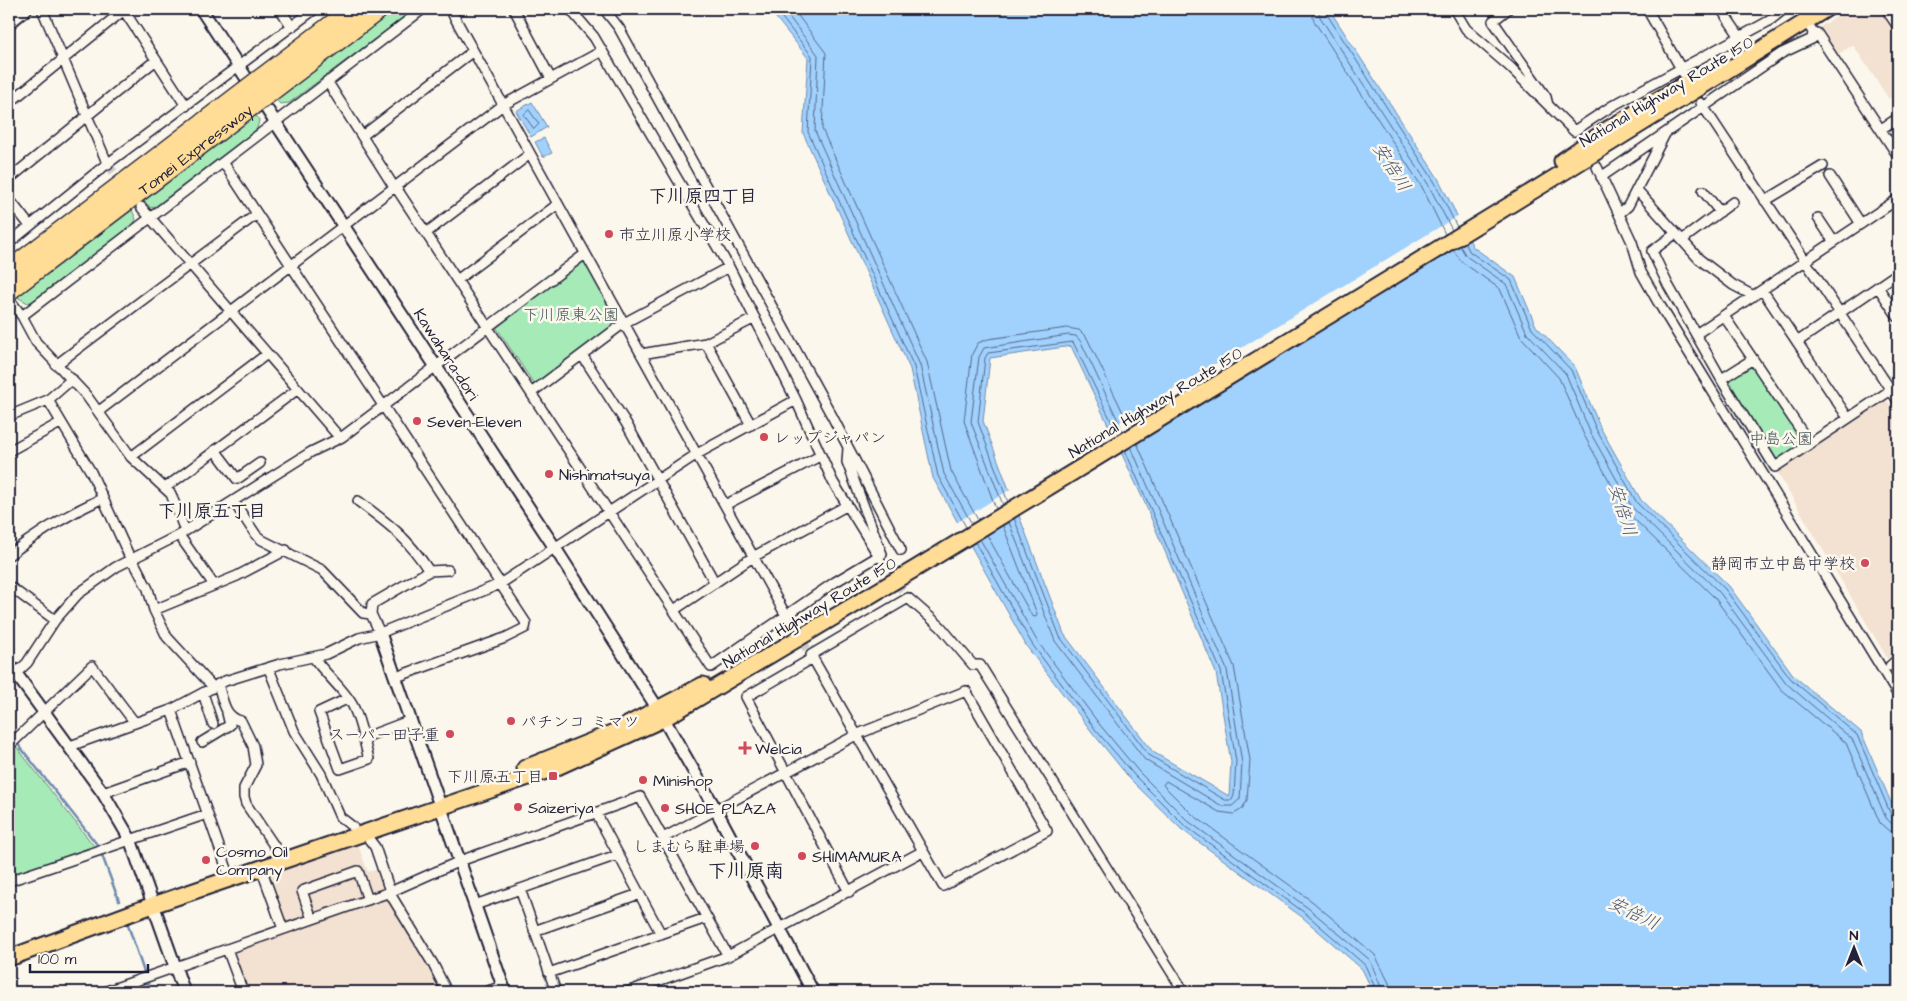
<svg xmlns="http://www.w3.org/2000/svg" width="1907" height="1001" font-family="'Architects Daughter','Klee One',sans-serif">
  <rect width="100%" height="100%" fill="#fbf7ec"/>
  <filter id="ink" filterUnits="userSpaceOnUse"><feTurbulence type="fractalNoise" baseFrequency=".02" numOctaves="2"/><feDisplacementMap in="SourceGraphic" scale="10" xChannelSelector="R" yChannelSelector="G"/><feConvolveMatrix kernelMatrix="1 2 1 2 8 2 1 2 1" color-interpolation-filters="sRGB"/></filter>
  <g filter="url(#ink)">
    <path fill="#f3e1d1" d="M1849,9H1882L1898,34V93L1889,99L1853,45L1835,56L1817,29Z
      M1886,399L1898,417V654L1889,661L1777,472Z
      M358,845L368,872L378,869L386,891L288,925L285,923L268,876Z
      M388,896L443,992H247L233,951Z"/>
    <path fill="#a6ebb7" stroke="#648679" d="M396,9H415L289,103L280,104L275,99Z
      M256,115L259,120L257,129L156,206L151,208L144,201Z
      M132,210L136,219L133,225L33,301L28,303L17,297Z
      M585,260L619,318L618,323L534,384L496,327Z
      M1749,364L1753,365L1804,440L1803,444L1777,461L1774,460L1726,383L1727,379Z
      M15,745L94,846L9,877V751Z"/>
    <path fill="#a1d1fd" stroke="#6e8baf" fill-rule="evenodd" d="M769,9H1329L1438,178L1473,247L1515,277L1536,326L1575,367L1600,427L1641,500L1729,586L1794,676L1861,732L1898,819V992H1373L1362,969L1302,917L1181,829L1131,780L1092,732L1027,647L933,478L910,369L803,133L808,58ZM1071,346L1143,499L1216,673L1231,762L1229,796L1153,752L1064,634L983,421L990,358Z
      M532,102L547,127L531,137L516,111Z
      M544,138L552,153L543,157L535,142Z"/>
    <path fill="#fbf7ec" d="M1459,215L1471,237L1118,453L1107,430Z
      M1011,489L1021,513L968,545L956,523Z"/>
    <g fill="none" stroke-linecap="round" stroke-linejoin="round">
      <path stroke="#556889" stroke-width="1" d="M775,9L812,56L808,132L914,367L938,476L966,527
        M783,9L818,55L815,131L920,365L944,474L972,524
        M793,9L826,53L822,129L927,362L951,471L978,520
        M1311,9L1314,21L1422,187L1445,234
        M1319,9L1320,17L1428,184L1452,230
        M1325,9L1326,13L1434,181L1457,227
        M529,110L539,124L534,129L524,115Z
        M1465,243L1470,252L1511,280L1532,329L1571,370L1596,429L1637,503L1725,589L1791,679L1857,735L1891,815L1898,819
        M1460,246L1466,256L1506,284L1527,333L1566,374L1590,432L1632,507L1720,593L1787,684L1852,739L1886,818L1891,823L1898,825
        M1453,250L1462,262L1500,289L1521,337L1559,378L1584,435L1626,511L1715,598L1781,689L1846,743L1880,823L1889,831L1898,833
        M1137,443L1234,666L1250,760L1247,800L1242,809L1234,814L1219,812L1166,781L1163,785L1193,815L1313,902L1375,955L1389,983L1391,992
        M1008,502L978,422L985,358L988,353L1073,342L1118,435
        M1003,505L971,422L979,357L984,348L1068,335L1076,336L1081,342L1123,431
        M996,509L964,421L972,354L978,343L988,339L1067,328L1079,330L1087,338L1130,427
        M1014,518L1060,637L1149,755L1225,800H1232L1234,795L1236,761L1221,671L1125,450
        M1009,522L1055,641L1145,760L1222,806H1232L1240,799L1242,763L1227,670L1131,447
        M987,535L1032,616L1036,617L1037,614L1003,526
        M980,539L1037,641L1100,725L1139,772L1188,821L1308,908L1370,960L1383,992
        M975,542L1032,644L1095,729L1135,776L1184,825L1305,913L1365,965L1377,992"/>
      <path stroke="#6e8baf" stroke-width="2.5" d="M9,731L14,738
        M17,743L99,847L119,901
        M128,925L145,975
        M147,980L151,992"/>
      <path stroke="#d0ccc9" stroke-width="9" stroke-dasharray="9 4.5" stroke-linecap="butt" d="M1579,136L1597,167
        M108,165L124,185
        M881,561L903,591
        M790,621L807,649"/>
      <g stroke="#22223b" stroke-width="12">
        <path id="minor" d="M42,9L108,165
          M123,9L186,106
          M280,9L292,27
          M450,9L789,621
          M514,9L551,79
          M570,9L594,37L729,267L796,400L833,482L880,558
          M604,9L619,28L832,416L901,550
          M1454,9L1466,29L1510,67L1574,131L1612,106L1769,21L1784,9
          M1508,9L1493,21L1546,97L1548,105
          M1647,9L1684,74
          M1721,9L1740,37
          M1800,9L1804,15
          M1886,9L1898,27
          M1813,32L1817,33L1898,156
          M327,81L394,187
          M9,103L124,10
          M1701,103L1898,401
          M1881,129L1898,118
          M362,136L473,51
          M223,162L526,623L525,628L505,638L396,677
          M1597,167L1632,242L1641,272L1658,302L1898,695
          M1830,176L1861,224
          M1601,177L1782,53L1812,39L1813,32L1808,24
          M9,179L156,60
          M395,186L609,512L697,454L796,400
          M1637,190L1699,259L1733,285L1754,296
          M1703,191L1720,212
          M9,199L30,226
          M1765,201L1823,166
          M141,207L340,438
          M1619,214L1628,206L1665,134
          M1818,218L1834,242
          M426,233L530,154
          M1675,234L1652,251L1668,285L1724,384L1775,467L1891,390
          M1682,240L1733,202
          M9,243L103,167L315,9
          M457,280L558,204
          M1878,287L1898,317
          M1763,291L1848,418
          M9,299L22,316L36,342L86,395L131,457L171,494L185,531
          M22,316L423,9
          M1724,316L1810,444
          M1696,334L1898,199
          M1797,342L1898,273
          M706,343L751,425
          M641,354L706,343L755,318
          M582,355L626,423L715,583
          M56,365L257,214
          M1723,378L1753,359
          M72,379L48,400L91,472L131,560L136,566L148,589L154,610L167,637L213,687
          M531,393L624,323L729,267
          M99,411L503,105L602,51
          M9,416L48,400
          M215,450L237,479L260,463
          M9,451L60,423
          M131,457L267,354
          M165,488L298,389
          M358,501C389,524 408,538 429,571
          M234,502L256,535L262,540L322,570L363,613L371,614
          M725,505L820,456
          M179,535L214,585
          M9,555C39,532 68,514 103,498
          M9,586L55,620
          M154,610L237,576L286,550
          M674,610L753,557L846,506
          M380,633L371,614L372,604L429,571L448,570
          M314,658C325,674 344,689 353,706C361,722 364,742 369,759L340,769L319,712L347,699
          M813,658L746,697L849,892
          M1890,666L1898,659
          M269,669L294,731L321,774L340,817L353,827
          M9,680L27,663L55,620L78,594L116,567L179,535L311,452L342,437L585,254
          M218,684C223,700 224,717 241,721L253,746L256,765L244,788V797L246,804L279,853
          M203,693L213,724
          M171,710L228,872
          M363,738L411,720
          M202,742L230,725L227,713
          M9,746L92,666L135,723
          M70,746L171,710L225,681L280,664L326,654L359,638L380,633L500,584L609,512L711,667L835,582L882,554L847,462L848,448
          M103,793L190,762
          M596,813L661,934
          M365,834L375,847L392,897L433,964L447,992
          M663,838L858,734L966,691L1047,831L943,886L811,655L908,598L941,627L973,665H980L1184,992
          M261,868L283,929
          M9,881L207,814
          M520,889L556,992
          M475,905L617,855
          M312,919L302,891L358,871L368,900
          M534,931L639,894
          M227,949L243,992
          M549,973L706,918
          M104,992L390,892L460,861L640,797L728,956
          M485,992L503,986
          M627,992L728,956L923,851"/>
      </g>
      <g stroke="#22223b" stroke-width="15">
        <path id="tertiary" d="M201,9L555,548L658,709L716,810L813,992
          M9,23L26,9
          M380,633L505,992
          M9,664L103,793L130,839L184,992"/>
      </g>
      <g stroke="#22223b" stroke-width="19">
        <path id="trunk" d="M1562,161L1608,129L1701,75
          M525,768L614,732L703,685
          M9,958L153,905L555,768L663,719L918,567L1567,170L1826,9"/>
      </g>
      <g stroke="#22223b" stroke-width="21">
        <g id="motorway">
          <path d="M261,78L352,9"/>
          <path d="M272,91L380,9"/>
          <path d="M9,270L244,91"/>
          <path id="s1" d="M9,291L252,106"/>
        </g>
      </g>
      <use href="#minor" stroke="#fbf7ec" stroke-width="9"/>
      <use href="#tertiary" stroke="#fbf7ec" stroke-width="11"/>
      <use href="#trunk" stroke="#ffdd96" stroke-width="15"/>
      <use href="#motorway" stroke="#ffdd96" stroke-width="18"/>
      <g stroke="#22223b" stroke-width="21" stroke-linecap="butt">
        <path id="motorway-bridge" d="M244,91L261,78
          M252,106L272,91"/>
      </g>
      <use href="#motorway-bridge" stroke="#ffdd96" stroke-width="18"/>
    </g>
  </g>
  <g fill="#d1495b" stroke="#fbf7ec" stroke-width="2">
    <circle cx="609" cy="234" r="5"/>
    <circle cx="417" cy="421" r="5"/>
    <circle cx="764" cy="437" r="5"/>
    <circle cx="549" cy="474" r="5"/>
    <circle cx="1865" cy="563" r="5"/>
    <circle cx="511" cy="721" r="5"/>
    <circle cx="450" cy="734" r="5"/>
    <path d="M742.5 740.5h5v5h5v5h-5v5h-5v-5h-5v-5h5z"/>
    <rect x="548" y="771" width="10" height="10" rx="2.5"/>
    <circle cx="643" cy="780" r="5"/>
    <circle cx="518" cy="807" r="5"/>
    <circle cx="665" cy="808" r="5"/>
    <circle cx="755" cy="846" r="5"/>
    <circle cx="802" cy="856" r="5"/>
    <circle cx="206" cy="860" r="5"/>
  </g>
  <g text-anchor="middle" stroke-width="5" stroke-linejoin="round" paint-order="stroke">
    <g font-size="16" fill="#22223b" stroke="#fbf7ec">
      <text transform="translate(1666 91) rotate(-31)" y="6">National Highway Route 150</text>
      <text dy="6" stroke="none"><textPath href="#s1" startOffset="234">Tomei Expressway</textPath></text>
      <text transform="translate(447 354) rotate(57)" y="6">Kawahara-dori</text>
      <text transform="translate(1155 402) rotate(-31)" y="6">National Highway Route 150</text>
      <text transform="translate(809 612) rotate(-31)" y="6">National Highway Route 150</text>
    </g>
    <g font-size="16" fill="#22223b" stroke="#fbf7ec" text-anchor="start">
      <text x="619" y="240">市立川原小学校</text>
      <text x="427" y="427">Seven-Eleven</text>
      <text x="774" y="443">レップジャパン</text>
      <text x="559" y="480">Nishimatsuya</text>
      <text x="1855" y="569" text-anchor="end">静岡市立中島中学校</text>
      <text x="521" y="727">パチンコ ミマツ</text>
      <text x="440" y="740" text-anchor="end">スーパー田子重</text>
      <text x="755" y="754">Welcia</text>
      <text x="543" y="782" text-anchor="end">下川原五丁目</text>
      <text x="653" y="786">Minishop</text>
      <text x="528" y="813">Saizeriya</text>
      <text x="675" y="814">SHOE PLAZA</text>
      <text x="745" y="852" text-anchor="end">しまむら駐車場</text>
      <text x="216" y="857">Cosmo Oil<tspan x="216" dy="18">Company</tspan></text>
      <text x="812" y="862">SHIMAMURA</text>
    </g>
    <g font-size="16" fill="#43545a" stroke="#fbf7ec">
      <text x="571" y="320">下川原東公園</text>
      <text x="1781" y="444">中島公園</text>
    </g>
    <g font-size="18" font-style="italic" fill="#485775" stroke="#fbf7ec">
      <text transform="translate(1392 167) rotate(58)" y="6">安倍川</text>
      <text transform="translate(1623 510) rotate(73)" y="6">安倍川</text>
      <text transform="translate(1634 913) rotate(26)" y="6">安倍川</text>
    </g>
    <g font-size="18" font-weight="bold" fill="#22223b" stroke="#fbf7ec">
      <text x="703" y="202">下川原四丁目</text>
      <text x="212" y="517">下川原五丁目</text>
    </g>
    <g font-size="19" font-weight="bold" fill="#22223b" stroke="#fbf7ec">
      <text x="746" y="877">下川原南</text>
    </g>
  </g>
  <rect width="1907" height="1001" fill="none" stroke="#fbf7ec" stroke-width="30"/>
  <rect x="15" y="15" width="1877" height="971" fill="none" stroke="#22223b" stroke-width="2" filter="url(#ink)"/>
  <g transform="translate(1854 948)" stroke="#fbf7ec" stroke-width="4" paint-order="stroke">
  <path d="M0-4L9 19L0 12L-9 19Z" fill="#22223b"/>
  <text y="-8" font-size="14" font-weight="bold" text-anchor="middle" fill="#22223b">N</text>
  </g>
  <path d="M30 964v8h118v-8" fill="none" stroke="#22223b" stroke-width="2.5"/>
  <text x="38" y="964" font-size="15" fill="#22223b" stroke="#fbf7ec" stroke-width="4" paint-order="stroke">100 m</text>
</svg>
